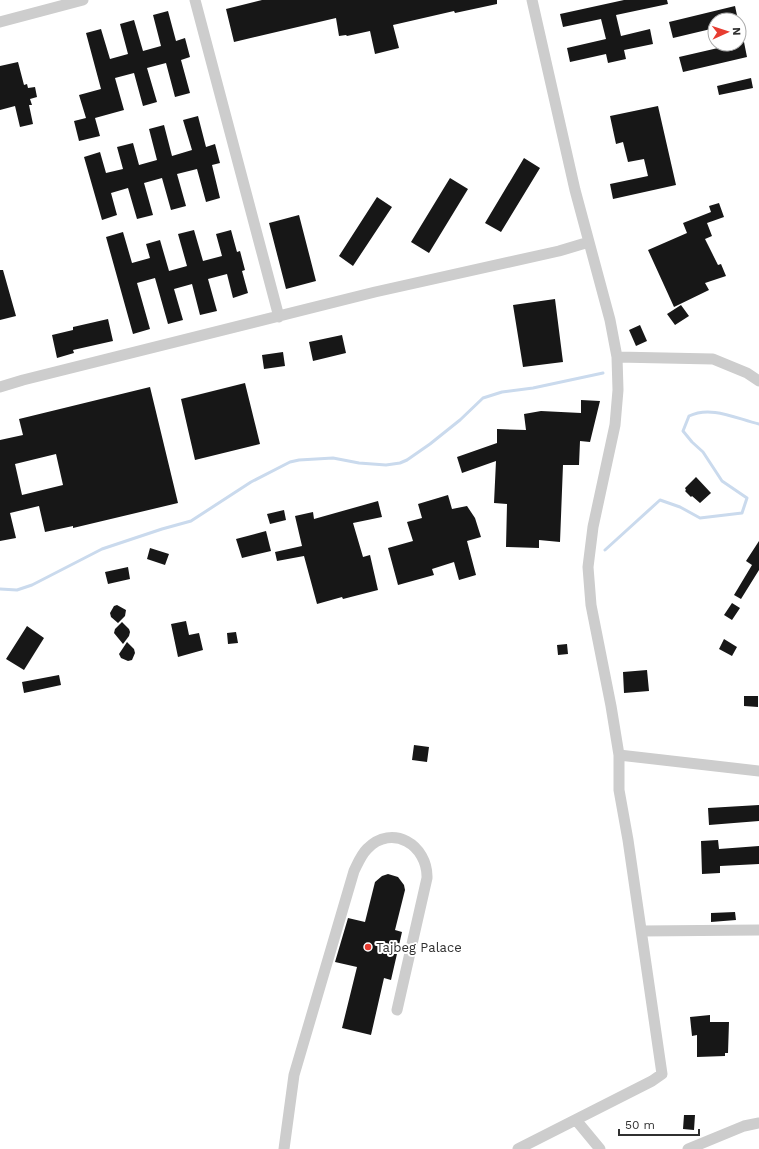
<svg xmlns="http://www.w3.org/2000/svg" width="759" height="1149" font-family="'Work Sans',sans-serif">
  <rect width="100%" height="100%" fill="#fff"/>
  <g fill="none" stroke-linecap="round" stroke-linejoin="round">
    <path stroke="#cadaed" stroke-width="3" d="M605,550L660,500L680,507L700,518L742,513L747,498L722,481L703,452L692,442L683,431L689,416C711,405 737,419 759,424
      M0,589L17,590L32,585L102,549L162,529L191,521L251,482L290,462L299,460L333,458L359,463L386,465L400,463L407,460L430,444L460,420L483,398L502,392L533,388L603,373"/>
  </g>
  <path fill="#171717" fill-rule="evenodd" d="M262,0H497V4L455,13L454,11L393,25L399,48L375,54L370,31L347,36L346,35L339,36L336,18L234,42L226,9Z
    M624,0H667L668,4L616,15L621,36L650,29L653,44L624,50L626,59L608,63L606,54L570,62L567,48L606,39L601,19L563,27L560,14Z
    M735,6L738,20H715V28L673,38L669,22Z
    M168,11L176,41L185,38L190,57L181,60L190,93L175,97L166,63L147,68L157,102L143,106L134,73L115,78L124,110L95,118L100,136L79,141L74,121L86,118L79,95L101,89L86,33L101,29L110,59L128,54L120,24L134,20L143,51L161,46L153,15Z
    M744,42L747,57L683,72L679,57Z
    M18,62L24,85L27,84L28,88L35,87L37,97L30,99L32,105H29L33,124L20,127L15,106L0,110V66Z
    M751,78L753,88L719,95L717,86Z
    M658,106L676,185L613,199L610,184L648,176L644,159L628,162L623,142L616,144L610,116Z
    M198,116L206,147L215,144L220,163L212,165L220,198L206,202L197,169L177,174L186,206L171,210L162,178L144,183L153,215L137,219L128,188L111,193L117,215L102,220L84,157L100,152L106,173L123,169L117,147L133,143L139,165L157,160L149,129L164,125L172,156L192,150L183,120Z
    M524,158L540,168L501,232L485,223Z
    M450,178L468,189L429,253L411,242Z
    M377,197L392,207L353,266L339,256Z
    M719,203L724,217L707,223L712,236L705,239L718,265L721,264L726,276L705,283L709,290L674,307L648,250L687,233L683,223L711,212L709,206Z
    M299,215L316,281L286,289L269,223Z
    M194,230L203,261L222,256L216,234L231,230L237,252L240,251L245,270L242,271L248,293L233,298L227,274L208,279L217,311L200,315L192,284L174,289L183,320L168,324L155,278L137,283L150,329L133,334L106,237L123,232L132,263L150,258L146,244L160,240L169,271L187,266L178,234Z
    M0,270H3L16,316L0,320Z
    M555,299L563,362L523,367L513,305Z
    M681,305L689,316L675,325L667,314Z
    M108,319L113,341L73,350L74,353L57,358L52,335L73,330V327Z
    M640,325L647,341L636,346L629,330Z
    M342,335L346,353L313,361L309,342Z
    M283,352L285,366L264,369L262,355Z
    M245,383L260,444L195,460L181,399Z
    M150,387L178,503L73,528V526L45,532L39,506L10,513L16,538L0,541V440L23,435L19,419ZM56,454L63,485L22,495L15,464Z
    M581,400L600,401L590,442L580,441L579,465H563L560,542L539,540V548L506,547L507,504L494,503L496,461L462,473L457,457L497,443V429L526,430L524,414L541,411L581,413Z
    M696,477L711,493L700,503L692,496L691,497L685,491L686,490L685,488Z
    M448,495L452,509L467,506L475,518L481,537L467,541L476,575L459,580L454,562L432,569L434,575L398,585L388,548L413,541L407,522L422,518L418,504Z
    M378,501L382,517L353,523L363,557L370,555L378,590L343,599L342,597L317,604L304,556L277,561L275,552L302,546L295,516L313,512L314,519Z
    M284,510L286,520L270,524L267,514Z
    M266,531L271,551L242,558L236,539Z
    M759,541V570L741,599L734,595L752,565L746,561Z
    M150,548L169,554L165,565L147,559Z
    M128,567L130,579L108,584L105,572Z
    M732,603L740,608L732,620L724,615Z
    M117,605L126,610L125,616L118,623L111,617L110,613L114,606Z
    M186,621L189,635L199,633L203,650L178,657L171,624Z
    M122,622L129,629L130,632L129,636L123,644L114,633L115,629Z
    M27,626L44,638L24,670L6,659Z
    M236,632L238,643L228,644L227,633Z
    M724,639L737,647L732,656L719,649Z
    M127,642L134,649L135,653L132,660L128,661L121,658L119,654Z
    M567,644L568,654L558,655L557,645Z
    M647,670L649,691L624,693L623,672Z
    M59,675L61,685L24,693L22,682Z
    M744,696H758V707L744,706Z
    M414,745L429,747L427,762L412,760Z
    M759,805V821L709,825L708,808Z
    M718,840L719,849L759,846V864L720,866V873L702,874L701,841Z
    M388,874L398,877L404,885L405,890L395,930L402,932L391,980L384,978L371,1035L342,1028L357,967L335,962L348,918L365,922L375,882L382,876Z
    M735,912L736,920L711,922V913Z
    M710,1015V1022H729L728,1053H725V1056L697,1057V1035L692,1036L690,1017Z
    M684,1115H695L694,1130L683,1129Z"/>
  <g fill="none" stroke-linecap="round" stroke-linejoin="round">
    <path stroke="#cdcdcd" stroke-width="11" d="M195,0L279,317
      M532,0L575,190L610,320L617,357L618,390L615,425L593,527L588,567L591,605L611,706L619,755L759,771
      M0,22L83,0
      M617,357L713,359L747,373L759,381
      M0,387L23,380L375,292L559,251L589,242
      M642,931L759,930
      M576,1120L600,1149
      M284,1149L294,1075L354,871C358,863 361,855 367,849C392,823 428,845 427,878L397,1010
      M518,1149L652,1081L662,1074L628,840L619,790V755
      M688,1149L744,1126L759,1123"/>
  </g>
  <circle fill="#e73c31" stroke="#fff" stroke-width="1.5" cx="368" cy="947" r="4"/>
  <g text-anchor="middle" stroke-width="4" stroke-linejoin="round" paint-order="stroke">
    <g font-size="13" fill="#303030" stroke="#fff" text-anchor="start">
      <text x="376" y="952">Tajbeg Palace</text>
    </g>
  </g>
  <g transform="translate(727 32) rotate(87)"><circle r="19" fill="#ffffff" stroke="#acacac"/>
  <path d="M0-3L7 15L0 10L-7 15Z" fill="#e73c31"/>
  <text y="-6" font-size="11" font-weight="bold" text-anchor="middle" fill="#303030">N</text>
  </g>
  <path d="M619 1129v6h80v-6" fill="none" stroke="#303030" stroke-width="2"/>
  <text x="625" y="1129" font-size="12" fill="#303030" stroke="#ffffff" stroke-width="3" paint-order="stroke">50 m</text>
</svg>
